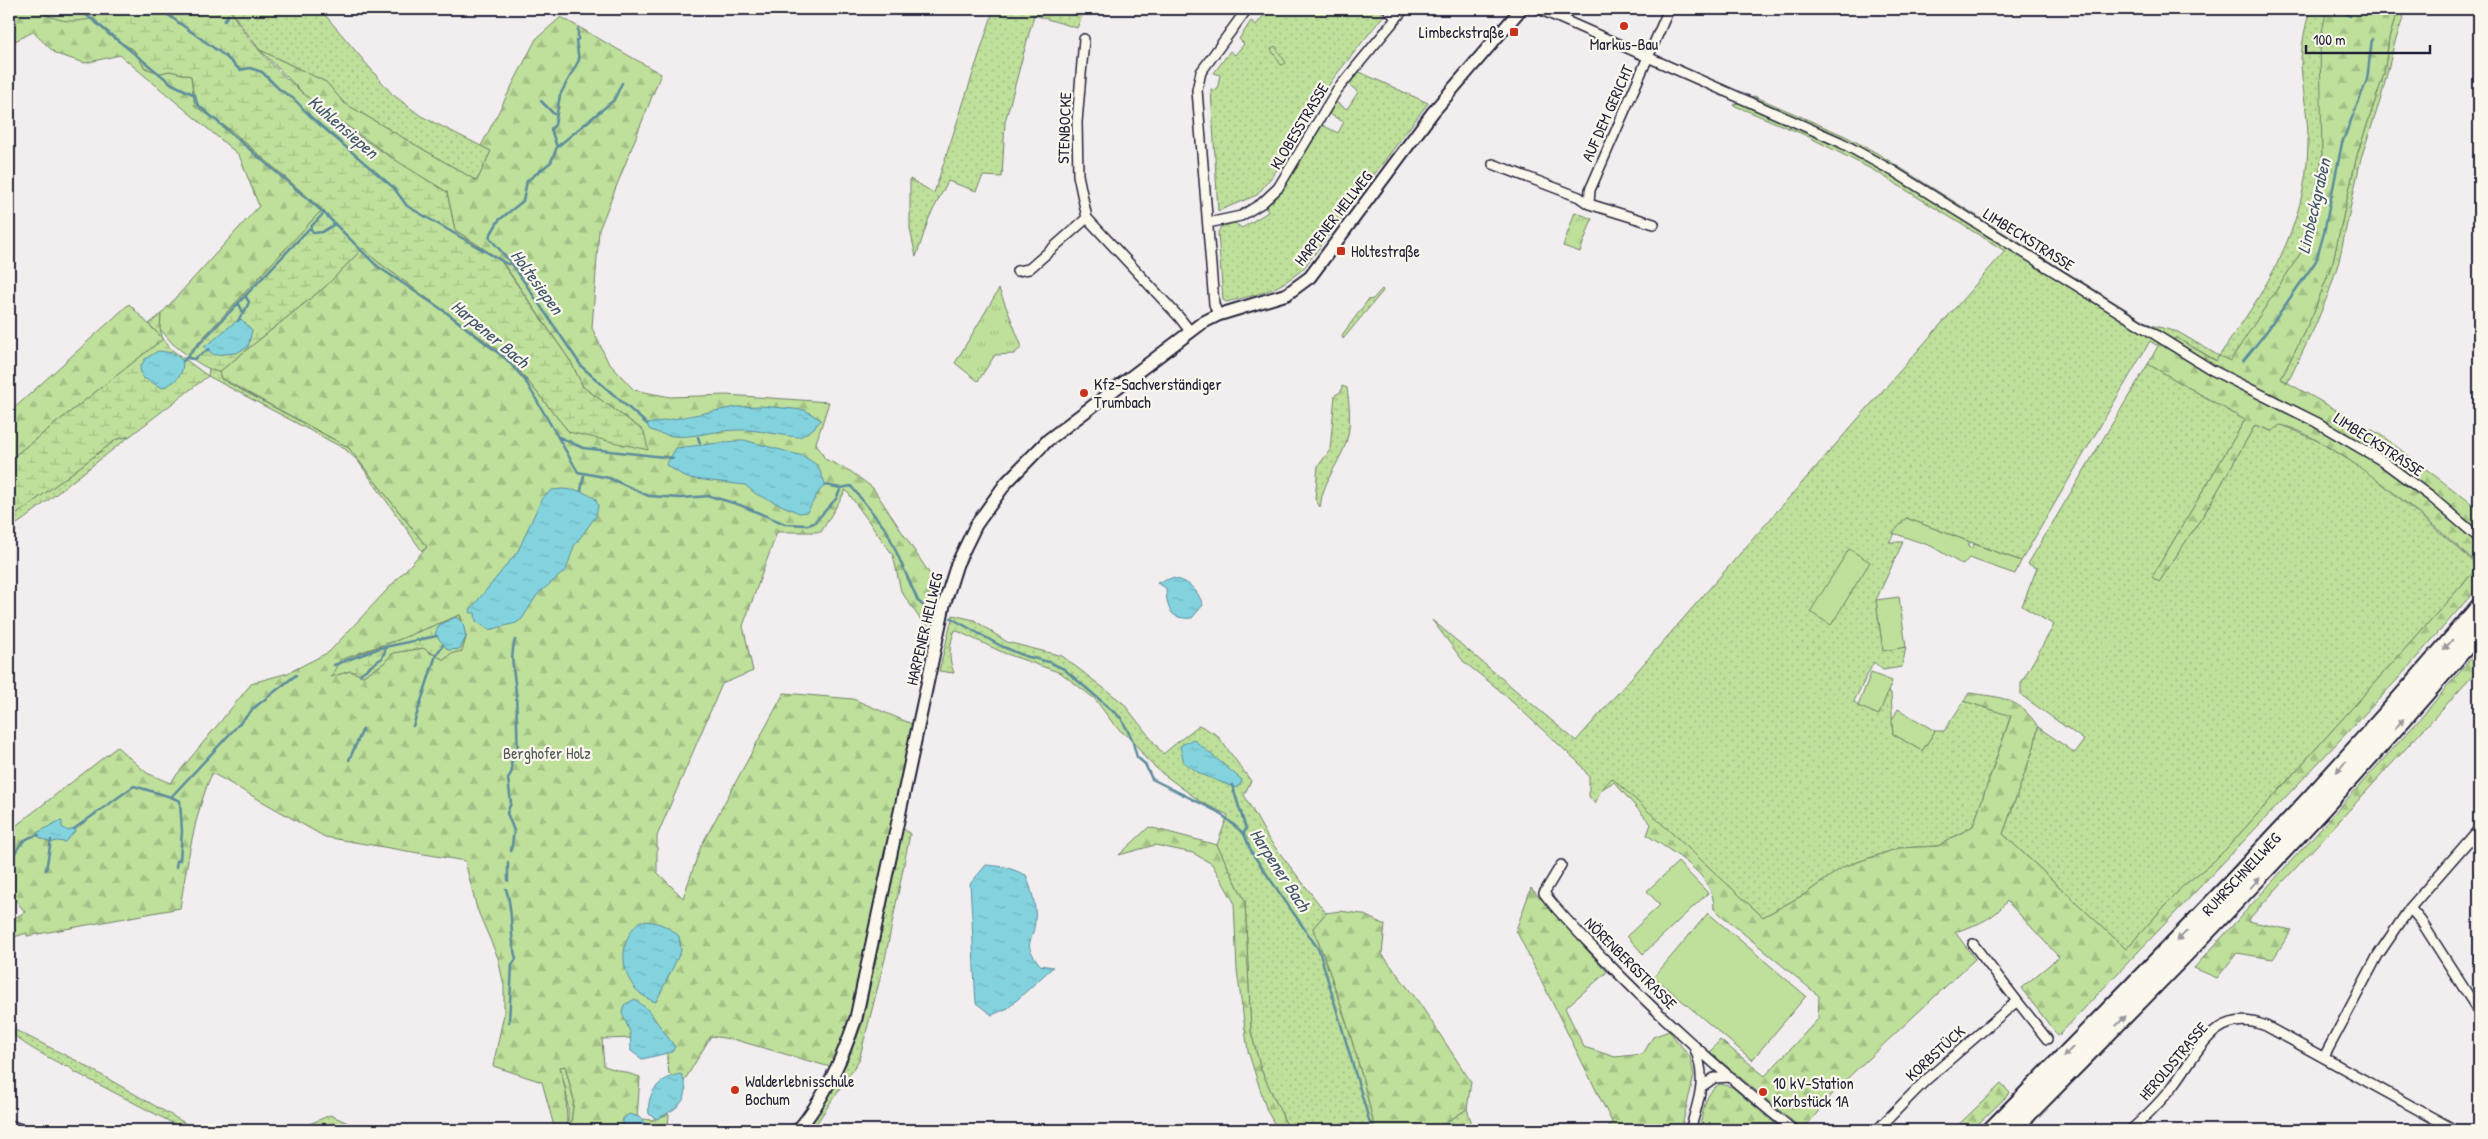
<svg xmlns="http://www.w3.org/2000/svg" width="2488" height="1139" font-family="'Patrick Hand',sans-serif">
  <defs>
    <pattern id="grass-dots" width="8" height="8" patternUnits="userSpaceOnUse" patternTransform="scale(1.25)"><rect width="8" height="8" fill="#bee09a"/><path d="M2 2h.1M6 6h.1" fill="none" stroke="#a3c086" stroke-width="1.8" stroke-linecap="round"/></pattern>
    <pattern id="forest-firs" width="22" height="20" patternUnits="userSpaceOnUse" patternTransform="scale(1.25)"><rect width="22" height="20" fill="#bee09a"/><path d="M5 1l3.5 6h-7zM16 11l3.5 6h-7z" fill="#a3c086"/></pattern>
    <pattern id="wetland-marsh" width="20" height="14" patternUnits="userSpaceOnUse" patternTransform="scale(1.25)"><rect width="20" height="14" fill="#bee09a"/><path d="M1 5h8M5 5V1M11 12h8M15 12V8" fill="none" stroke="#a3c086"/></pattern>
    <pattern id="park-tufts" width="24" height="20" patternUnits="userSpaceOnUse" patternTransform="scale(1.25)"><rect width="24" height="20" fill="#bee09a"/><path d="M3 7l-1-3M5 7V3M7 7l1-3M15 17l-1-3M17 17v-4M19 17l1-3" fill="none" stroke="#a3c086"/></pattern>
    <pattern id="water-ripples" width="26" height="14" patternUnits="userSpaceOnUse" patternTransform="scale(1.25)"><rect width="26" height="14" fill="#83d3df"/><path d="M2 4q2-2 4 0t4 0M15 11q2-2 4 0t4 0" fill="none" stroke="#71b5c0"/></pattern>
  </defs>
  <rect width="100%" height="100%" fill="#f2edee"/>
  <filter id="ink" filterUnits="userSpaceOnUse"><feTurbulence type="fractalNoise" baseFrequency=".02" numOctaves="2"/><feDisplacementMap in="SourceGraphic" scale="10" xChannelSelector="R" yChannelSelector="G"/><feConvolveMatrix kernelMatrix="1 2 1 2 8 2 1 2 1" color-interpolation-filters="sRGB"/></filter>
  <g filter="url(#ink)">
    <path fill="url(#grass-dots)" stroke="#70816a" d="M229,9H320L392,94L421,116L491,151L477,181L344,103L326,82L260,50Z
      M994,9H1085L1077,28L1034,15L1005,122L1002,177L983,176L976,191L948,181L929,218L916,257L910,229V179L934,193Z
      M1260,9H1379L1384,15L1332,80L1299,133L1285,160L1257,195L1218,211L1211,89L1217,90L1220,75L1214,73L1230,51L1235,55L1244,44L1239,39L1251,21L1256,25L1264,15L1259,11Z
      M2301,9H2332L2326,13L2322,158L2310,224L2302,251L2230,362L2217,361L2177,338L2156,345L2150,341L2021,561L1906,518L1889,542H1903L1876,600L1883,650L1906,647L1902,667L1883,670L1874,662L1854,701L1858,706L1879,714L1888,691L1891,693L1893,734L1922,751L1935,731H1944L1964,701L2011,715L1973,826L1938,846L1899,848L1843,867L1805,894L1763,917L1612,779L1600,792L1595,804L1589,796V777L1580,764L1497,688L1464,662L1432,620L1576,741L2005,251L1875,171L1805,135L1733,105L1754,96L1845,136L1875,152L2151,325L2178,332L2219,356C2265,291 2306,229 2308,145C2309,116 2301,87 2301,58C2302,43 2305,28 2309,13Z
      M2398,9H2406L2394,45L2381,98L2361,158L2339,261L2329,292L2316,324L2288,382L2281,379L2313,314L2333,261L2357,155L2384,74L2389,38Z
      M1355,70L1428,103L1303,269C1275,292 1260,294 1226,302L1223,300L1218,232L1221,227L1235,223L1242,228L1268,212L1265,206L1285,186L1322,125L1338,133L1344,122L1329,114L1335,102L1347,109L1358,92L1347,83Z
      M1382,289L1383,291L1343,339L1342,335L1368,300L1373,299Z
      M161,314L160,329L163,339L149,324Z
      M2148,364L2245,420L2152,577L2159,582L2206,511L2255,425L2271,431L2280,424L2318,441L2370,473L2479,566L2229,846L2212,863L2183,886L2126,949L2003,834L2034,747L2038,727L2075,753L2084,740L2021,695V683L2054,625L2022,606L2037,568L2028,564Z
      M209,369L219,372L221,379L348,447L427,547L422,551L358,461L345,449L208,376Z
      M1342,386L1347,388C1349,403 1351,419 1348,435C1344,458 1323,478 1320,507L1315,499L1318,466L1330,450L1335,395L1341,392Z
      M130,436L23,520L9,529V520L117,439Z
      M953,615L974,620L1007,642L1062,656L1123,703L1163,754L1199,725L1217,735L1251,781L1244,795L1268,838L1326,913L1313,928C1339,994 1360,1061 1375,1130H1289L1261,1070L1251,1032L1245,901L1217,845L1228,815L1201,802L1163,774L1146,759L1134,742L1115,726L1095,699L1061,673L1004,653L955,630C949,645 948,658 954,673L939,671Z
      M903,828L910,834L885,959L859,1060L812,1130H806L845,1066L862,1025Z
      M9,1027L77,1061L197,1130C182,1130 175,1124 163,1118L75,1072L67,1065L66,1067C51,1058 14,1042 9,1027Z
      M565,1066L574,1100L570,1130H566C572,1111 565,1086 560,1067Z
      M1467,1109L1474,1130H1434Z
      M330,1115L364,1130H296Z"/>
    <path fill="url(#forest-firs)" stroke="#70816a" fill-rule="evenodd" d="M9,9H40L50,17L94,18L102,29L134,50L145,68L160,73L170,71L191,76L195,106L232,131L326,213H319L187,355L173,344L160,329L161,314L259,206L239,155L120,55L85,63L56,54L33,32L9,44Z
      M2332,9H2398L2389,38L2384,74L2357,155L2333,261L2313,314L2281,379L2381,435L2479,509V565C2432,524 2385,482 2332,449C2316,440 2298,428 2280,425L2272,431L2255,425L2206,511L2159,582L2152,577L2245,420L2148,364L2158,346L2177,338L2216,361L2219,356L2230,361L2302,251L2310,224L2322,158L2320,41L2326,13Z
      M561,17L661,74L599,230L592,328L608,362L634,390L670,397L727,395L829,402L816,443L825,459L850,471L873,488L937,585L927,629L901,591L893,555L846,490L821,532H777L743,626L753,671L722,684L657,836V872L683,898L701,846L784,693L853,699L912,724L856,993L845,1032L830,1067L736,1040L711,1036L683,1083L669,1074L664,1037L602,1039L604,1066L640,1077L637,1118L651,1120L669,1114L668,1127L675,1130H570L574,1100L565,1066L560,1067L566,1093L567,1125L566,1130H555L542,1082L493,1066L504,1014V986L498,958L477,909L465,861L325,837L212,773C194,815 187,864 180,908L27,936V933L14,937L11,920L25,912L9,892V831L117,747L147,773L170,783L252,683L288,673L329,652L427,547L348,447L221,378L219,372L326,286L363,248L378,262L510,359L569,432L644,431L583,387L571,362L501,260L455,230L447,192L408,169L309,99L260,50L326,82L344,103L477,181L491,151L481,146L536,39ZM598,505L596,511L529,580ZM460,615L466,637L462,651L431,654L424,648L393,653L384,663L363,676L350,671L332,676L358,653L398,640Z
      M129,304L163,339L9,460V413Z
      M2479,566V586L2397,680L2058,1036L2021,988L2059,957L2007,901C1993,920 1976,925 1955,932L1975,959L1839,1086L1803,1130L1710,1052L1720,1040L1765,1076L1818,1019L1819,996L1714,909C1715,873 1672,853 1647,835L1651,824L1614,782L1603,788L1612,778L1763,917L1805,894L1843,867L1899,848L1938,846L1973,826L2011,716L1964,701L1969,693C2001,697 2020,698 2038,727L2034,747L2003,834L2126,949L2183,886L2212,863L2229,846Z
      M2479,649V669L2247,921L2292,930L2273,959L2237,953L2217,978L2194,968L2420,719Z
      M1149,827L1217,845L1245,901L1251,1032L1261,1070L1289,1130H1278L1267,1111L1248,1051L1237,970L1234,902L1212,864L1193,853L1155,845L1119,855Z
      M1531,888L1607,972L1565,1008L1584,1047L1615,1057L1643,1054L1653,1037L1669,1031L1690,1057L1694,1075L1681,1130H1606L1612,1122L1516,930Z
      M1340,911L1362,914L1385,925L1382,954L1420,1004L1471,1082L1467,1109L1434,1130H1375C1360,1061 1339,994 1313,928L1326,913Z
      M1720,1084L1732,1087L1778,1126L1774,1130H1699C1703,1114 1704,1092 1720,1084Z
      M2001,1084L2010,1093L1972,1130H1953Z"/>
    <path fill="url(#wetland-marsh)" stroke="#70816a" d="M40,9H229C276,88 370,145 447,192L455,230L500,260L571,362L583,387L644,431L648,450L569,432L510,359L378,262L363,248L326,286L219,372C206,369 197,362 187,355L319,213L325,212L232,131L195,106L191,76L170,71L160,73L145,68L134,50L108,35L94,18C73,23 56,23 40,9Z
      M163,339L172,350L208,376L130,436L117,439L9,520V460Z
      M460,615L466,637L462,651L450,654L444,660L423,648L393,653L384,663L363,676L350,671L331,677L340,660L398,640Z"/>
    <path fill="url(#park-tufts)" stroke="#70816a" d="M1275,46L1286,63L1281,65L1271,49Z
      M1575,212L1592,219L1580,252L1563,246Z
      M999,289L1022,347L1014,354L995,355L978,381L955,363Z"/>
    <path fill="#bee09a" stroke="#70816a" d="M1906,518L1970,542L1968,547L1972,548L1974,544L2021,561L2015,574L1969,558L1963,565L1931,546L1893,533Z
      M1849,549L1870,562L1831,625L1810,612Z
      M1899,597L1906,647L1883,651L1876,600Z
      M1871,673L1892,681L1879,715L1858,706Z
      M1898,709L1935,731L1922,751L1893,734L1892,720Z
      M1678,862L1708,893L1643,954L1627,936L1660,905L1647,891Z
      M1708,913L1806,996L1752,1060L1654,977Z"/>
    <path fill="url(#water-ripples)" stroke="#5c8c9d" d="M241,319L252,330L248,347L236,353L214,355L204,347C218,338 226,327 241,319Z
      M158,351L174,353L183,361C183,376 176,382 162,388L142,377L140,368L145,359Z
      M761,406L805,410L821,420L814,428L800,437C779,436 759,429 739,430C705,430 682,445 649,429L647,424L736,407Z
      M744,440L803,456L817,465L826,485L820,490L807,512L799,513L756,494L745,485L687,478L666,465L676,448Z
      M562,489L581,491L595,498L598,505L596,516L574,546L566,570L537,595L522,619L516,623L489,630L476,621L475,613H471L470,610L518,551L542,498L552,490Z
      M1172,578C1189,581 1197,589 1203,605L1192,618C1169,620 1167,608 1166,588L1157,583Z
      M456,617L463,623L466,637L460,649L448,650L435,634L439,625Z
      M1193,739L1242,780L1240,785L1235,788L1201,774L1184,763L1180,746Z
      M62,821V827L68,831L76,827V830L65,842L56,841L51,843L39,837L37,833L57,822Z
      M986,865L1006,867L1026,875C1031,889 1037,906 1035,922C1032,946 1022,941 1040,965L1053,967L1008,1008L992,1015L976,1003C973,963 973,924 970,884Z
      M640,921C656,921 667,925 679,936L681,951L656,1002C621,991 613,944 640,921Z
      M635,999L648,1010L675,1047L672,1052L642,1059L631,1051L630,1032L622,1013L624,1005Z
      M681,1074C694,1099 678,1108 657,1119L649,1114C646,1092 661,1077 681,1074Z
      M629,1114L639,1117L652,1130H622L623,1119Z"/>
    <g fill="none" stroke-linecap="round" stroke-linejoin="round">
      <path stroke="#5c8c9d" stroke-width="2.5" d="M79,9L172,84L195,95L197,104L324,213L377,266L447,313L506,359L525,380L578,472L609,478L649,496L681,498L710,496L740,505L785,524L808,525L814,523L836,499L841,488L851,486L887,531L918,601L933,614
        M160,9L225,56L240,70L250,68L262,72L279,89L294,99L312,118L394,188L407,206L507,264H512
        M2340,9L2350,16
        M224,21L228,15
        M578,29V39L576,41L579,60L560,95L555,125L551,129L557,147L551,162L527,181L523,201L499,220L489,237L512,264L582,367L647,424
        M541,101L554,114
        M557,147L614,100L622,83
        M310,228L314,233L322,232L335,224
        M244,313L249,302L246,297
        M238,321L243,312L239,304
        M186,358L324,213
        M183,361L186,358L194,359L209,349
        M2243,361L2264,335L2316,261L2324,233L2342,143L2367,80L2372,39
        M559,437L583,448L673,458
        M698,437L700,443
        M825,485L841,488
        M581,491L584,475
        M951,618L1001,646L1025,656L1049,662L1064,669L1121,718L1132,739L1137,757L1145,764L1152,779L1220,813L1244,834L1252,853L1319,950L1372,1130
        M334,665L380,648L437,636
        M360,674L382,658L386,648
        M413,726L436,655L443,645
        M349,760L363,729
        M1232,785L1246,829L1244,833
        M171,797L180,801L182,831L180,860L177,861L176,867
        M74,829L134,786L171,797L255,707L296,675
        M511,851L514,831L507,813L511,803L508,779L512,771L511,763L518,755C517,735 517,715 516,694C515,674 509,658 515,640
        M9,865C17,849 21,837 39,835
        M46,870L51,840
        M508,881V862
        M506,889C514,911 509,936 516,959L512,965L509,1022"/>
      <g stroke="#22223b" stroke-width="12">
        <path id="minor" d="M1388,9L1396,18
          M1539,9L1840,142L1893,171L2212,370L2316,422L2381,460L2431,497L2479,538
          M1564,20L1569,9
          M1084,39L1077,122L1078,175L1087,218L1179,317L1190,331
          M1493,164L1579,197L1589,204L1654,224
          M1589,204L1590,190L1669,9
          M1208,223L1241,216L1262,203L1278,188L1337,90L1404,9
          M1017,271L1029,269L1087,218
          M1218,315L1214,304L1197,90L1201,72L1247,9
          M2479,829L2410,908L2421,921L2479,1012
          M1561,865L1544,893C1562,917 1584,938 1605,960C1664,1021 1728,1077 1793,1130
          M2017,1001L2047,1039
          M2324,1057L2378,955L2410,908
          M1701,1087L1714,1078L1731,1077
          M11,1130L12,1126L23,1130
          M1690,1130C1699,1099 1708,1078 1694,1047
          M1877,1130L1925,1081L2017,1001L1973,944
          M2131,1130C2146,1116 2161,1102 2173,1086C2199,1052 2215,1006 2266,1026L2455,1130"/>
      </g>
      <g stroke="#22223b" stroke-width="15">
        <path id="tertiary" d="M798,1130C825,1098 843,1057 856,1018L944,605L957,564L976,525L1006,483L1048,440L1202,323L1218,315L1287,294L1310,277L1433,112L1521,9"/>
      </g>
      <g stroke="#22223b" stroke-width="20">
        <path id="motorway" d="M1991,1130C2159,960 2325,790 2479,607
          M2012,1130C2173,968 2332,806 2479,631"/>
      </g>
      <use href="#minor" stroke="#fbf7ec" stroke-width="9"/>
      <use href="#tertiary" stroke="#fbf7ec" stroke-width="11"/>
      <use href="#motorway" stroke="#fbf7ec" stroke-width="16"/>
    </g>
    <defs><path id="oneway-solid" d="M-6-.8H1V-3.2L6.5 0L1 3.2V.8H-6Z" transform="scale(1.25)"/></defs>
    <g fill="#99979c">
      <use href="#oneway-solid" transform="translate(2448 645) rotate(130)"/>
      <use href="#oneway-solid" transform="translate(2399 724) rotate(-48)"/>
      <use href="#oneway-solid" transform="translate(2341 767) rotate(132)"/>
      <use href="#oneway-solid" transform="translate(2255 883) rotate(-47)"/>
      <use href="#oneway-solid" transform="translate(2182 936) rotate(134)"/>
      <use href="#oneway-solid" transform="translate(2121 1021) rotate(-45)"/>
      <use href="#oneway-solid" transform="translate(2068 1052) rotate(135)"/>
    </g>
  </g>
  <g fill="#c8321e" stroke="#fbf7ec" stroke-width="2">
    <circle cx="1624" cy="26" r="5"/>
    <rect x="1509" y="27" width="10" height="10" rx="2.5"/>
    <rect x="1336" y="246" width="10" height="10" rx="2.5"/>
    <circle cx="1084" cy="393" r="5"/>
    <circle cx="735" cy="1090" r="5"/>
    <circle cx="1763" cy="1092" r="5"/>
  </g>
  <g text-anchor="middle" stroke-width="4.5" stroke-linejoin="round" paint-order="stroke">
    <g font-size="16" fill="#22223b" stroke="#fbf7ec" text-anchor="start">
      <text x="1504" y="38" text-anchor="end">Limbeckstraße</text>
      <text x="1624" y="50" text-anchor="middle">Markus-Bau</text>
      <text x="1351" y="257">Holtestraße</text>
      <text x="1094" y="390">Kfz-Sachverständiger<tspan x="1094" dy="18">Trumbach</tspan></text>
      <text x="745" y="1087">Walderlebnisschule<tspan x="745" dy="18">Bochum</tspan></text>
      <text x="1773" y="1089">10 kV-Station<tspan x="1773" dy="18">Korbstück 1A</tspan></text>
    </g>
    <g font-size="16" fill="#22223b" stroke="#fbf7ec">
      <text transform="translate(1607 113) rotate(-66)" y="6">AUF DEM GERICHT</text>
      <text transform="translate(1299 126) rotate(-59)" y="6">KLOBESSTRASSE</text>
      <text transform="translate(1064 128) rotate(-88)" y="6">STENBOCKE</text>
      <text transform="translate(1333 218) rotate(-52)" y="6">HARPENER HELLWEG</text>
      <text transform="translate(2029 239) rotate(32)" y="6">LIMBECKSTRASSE</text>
      <text transform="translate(2379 444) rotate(33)" y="6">LIMBECKSTRASSE</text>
      <text transform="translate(924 629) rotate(-77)" y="6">HARPENER HELLWEG</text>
      <text transform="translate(2241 874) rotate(-47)" y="6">RUHRSCHNELLWEG</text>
      <text transform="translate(1631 963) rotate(45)" y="6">NÖRENBERGSTRASSE</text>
      <text transform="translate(1935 1053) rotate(-42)" y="6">KORBSTÜCK</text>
      <text transform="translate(2173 1061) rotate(-50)" y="6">HEROLDSTRASSE</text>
    </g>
    <g font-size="16" fill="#515b58" stroke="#fbf7ec">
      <text x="547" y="759">Berghofer Holz</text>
    </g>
    <g font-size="18" font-style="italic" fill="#3f576c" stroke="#fbf7ec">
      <text transform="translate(343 127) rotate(41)" y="6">Kuhlensiepen</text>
      <text transform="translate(2314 206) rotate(-77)" y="6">Limbeckgraben</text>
      <text transform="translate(537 282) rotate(54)" y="6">Holtesiepen</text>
      <text transform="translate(490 334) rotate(40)" y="6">Harpener Bach</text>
      <text transform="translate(1280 870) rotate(57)" y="6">Harpener Bach</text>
    </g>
  </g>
  <rect width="2488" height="1139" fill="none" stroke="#fbf7ec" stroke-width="30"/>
  <rect x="15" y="15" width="2458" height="1109" fill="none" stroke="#22223b" stroke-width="2" filter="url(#ink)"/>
  <path d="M2306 45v8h124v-8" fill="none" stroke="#22223b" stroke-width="2.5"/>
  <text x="2313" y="45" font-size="15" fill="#22223b" stroke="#fbf7ec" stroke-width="4" paint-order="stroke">100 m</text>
</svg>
